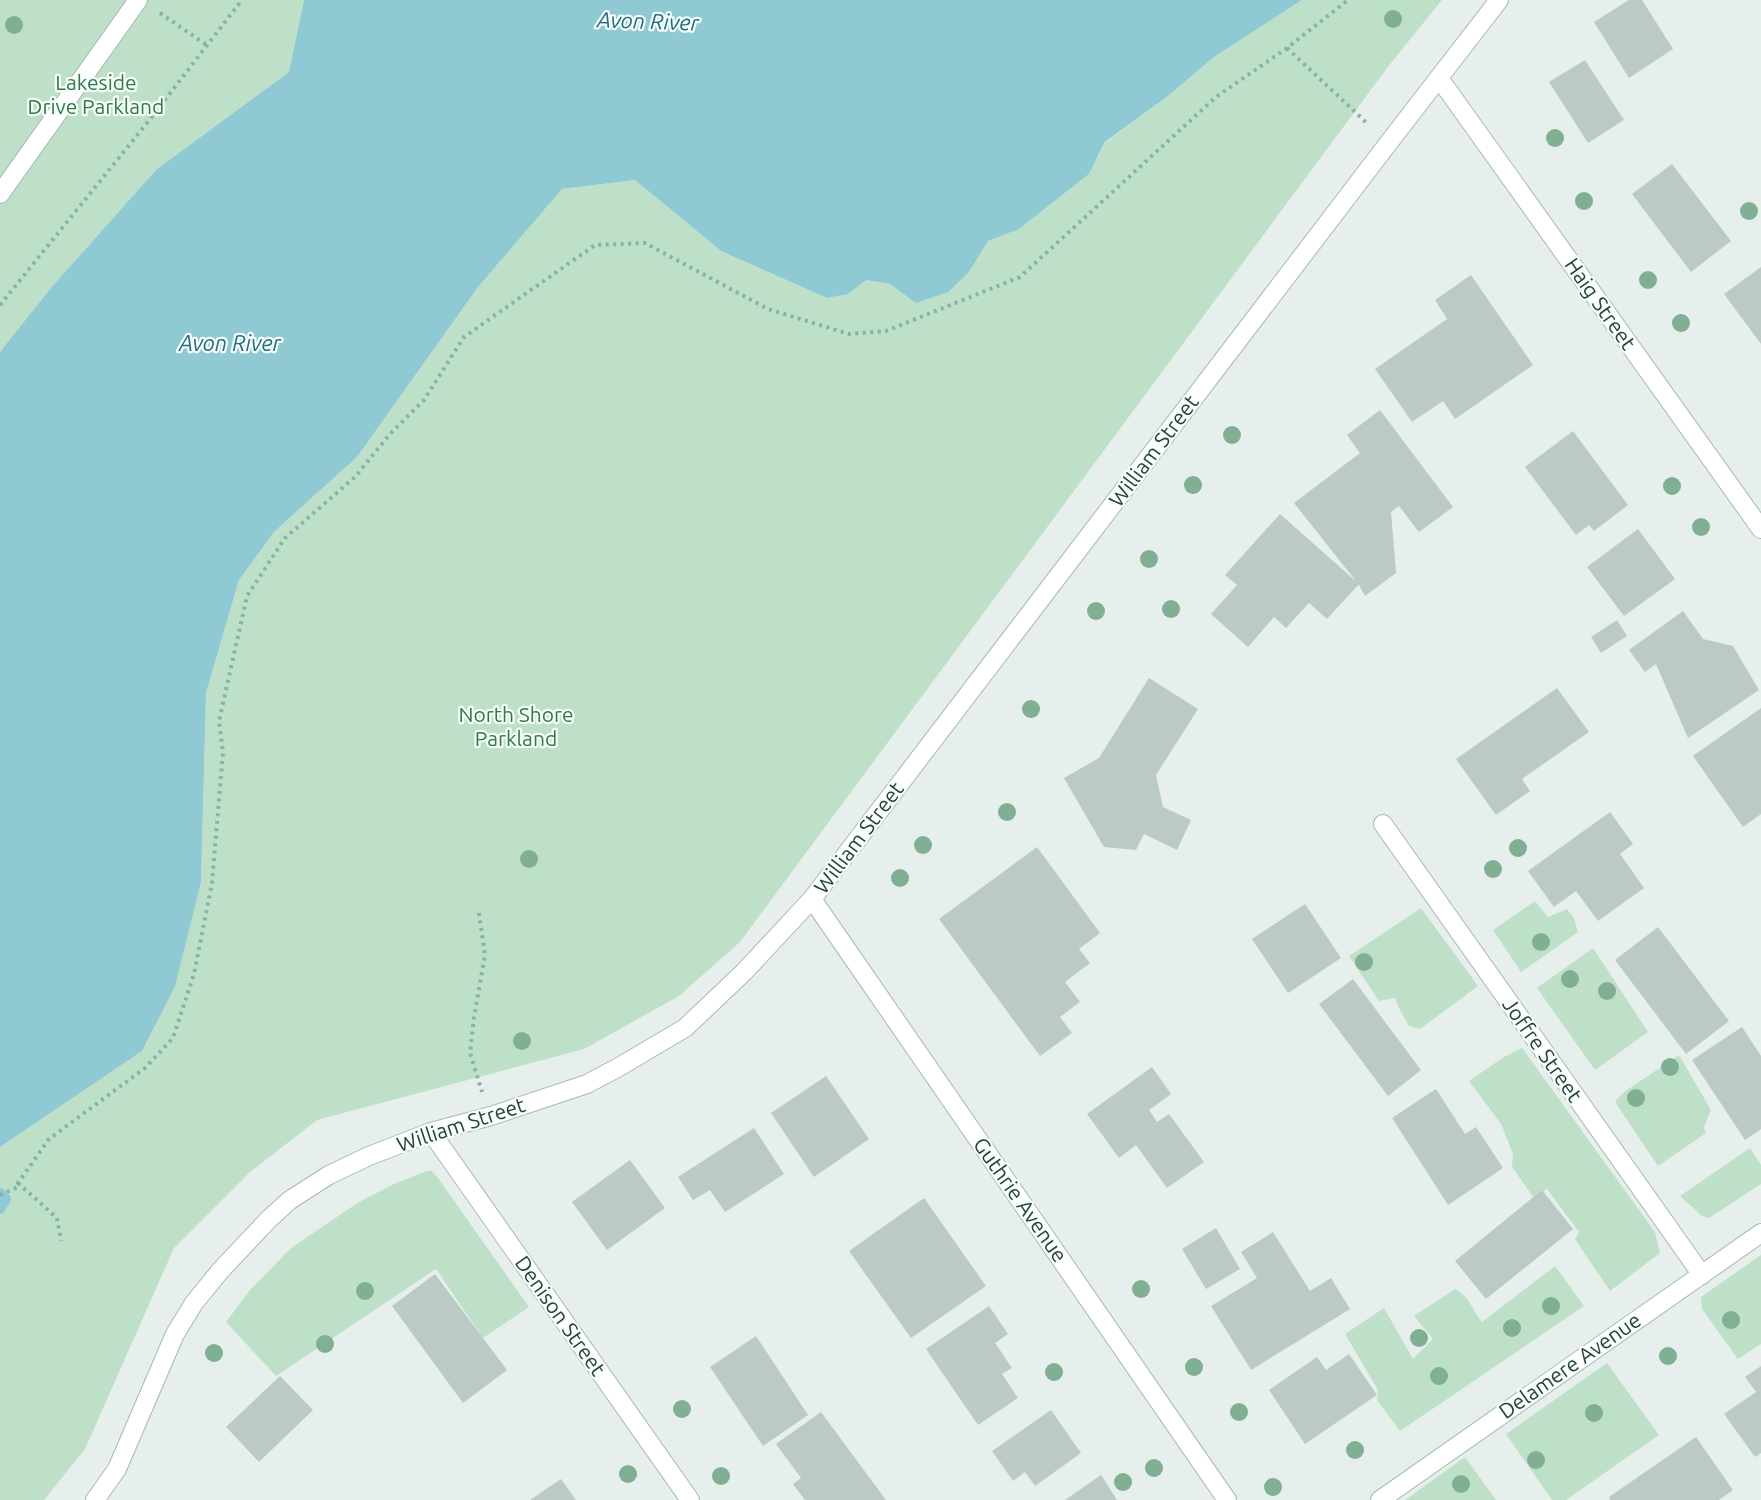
<svg xmlns="http://www.w3.org/2000/svg" width="1761" height="1500" font-family="Ubuntu,sans-serif">
  <rect width="100%" height="100%" fill="#e6efeb"/>
  <path fill="#bfe0c8" d="M0,0H304L289,72L157,169L0,352Z
    M1302,0H1442L1390,64L740,942L679,996L584,1049L317,1120L250,1172L174,1248L85,1449L44,1500H0V1147L142,1051L201,882L206,693L239,580L274,532L357,457L478,287L562,189L635,180L721,251L827,298L848,294L866,280L890,284L969,272L988,241L1019,229L1089,174L1105,143L1168,96L1214,57Z
    M1535,901L1548,917L1567,909L1574,918L1578,932L1521,972L1493,930Z
    M1421,908L1478,986L1420,1029L1409,1026L1399,1008L1395,998L1379,1001L1349,956Z
    M1593,948L1648,1032L1595,1070L1537,988Z
    M1522,1048L1655,1232L1660,1253L1610,1291L1575,1239L1579,1232L1547,1189L1534,1198L1512,1167L1513,1154L1501,1124L1469,1081L1504,1057Z
    M1679,1055L1711,1110L1704,1127L1706,1133L1658,1166L1615,1102L1624,1092Z
    M1750,1148L1761,1165V1184L1709,1218L1702,1216L1680,1196Z
    M427,1171H432L438,1178L529,1307L483,1338L436,1269L276,1376L226,1322L250,1290L291,1248L359,1202L394,1184Z
    M1761,1255V1344L1738,1359L1702,1309L1701,1297Z
    M1555,1266L1584,1306L1400,1431L1377,1400L1378,1390L1345,1334L1384,1308L1413,1359L1433,1339L1414,1316L1455,1289C1472,1299 1470,1307 1482,1322Z
    M1607,1363L1659,1435L1566,1500H1552L1506,1434Z
    M1465,1457L1496,1500H1405Z"/>
  <path fill="#8ec9d4" d="M304,0H1302L1214,57L1168,96L1105,142L1089,174L1019,229L988,241L969,272L948,292L916,303L890,284L866,280L848,294L827,298L721,251L635,180L562,189L478,287L357,457L274,532L239,580L206,693L201,882L175,986L142,1051L0,1147V352L51,288L157,169L289,72Z"/>
  <g fill="none" stroke-linecap="round" stroke-linejoin="round">
    <path stroke="#8ec9d4" stroke-width="10" d="M0,1193L6,1199L0,1209"/>
  </g>
  <path fill="#bbcac4" d="M1629,0H1642L1673,49L1629,78L1594,22Z
    M1585,60L1624,120L1588,143L1549,82Z
    M1672,164L1731,241L1691,272L1632,194Z
    M1761,267V344L1724,294Z
    M1471,275L1533,365L1455,419L1443,401L1412,422L1375,369L1447,319L1435,300Z
    M1380,410L1453,507L1419,532L1399,506L1391,512L1396,573L1365,596L1359,585L1294,503L1360,453L1347,435Z
    M1573,431L1628,505L1594,531L1589,525L1576,535L1525,467Z
    M1280,514L1359,584L1327,619L1309,603L1286,628L1274,617L1248,647L1211,614L1237,585L1225,575Z
    M1638,529L1675,579L1624,616L1587,567Z
    M1683,611L1703,639L1733,646L1759,690L1688,738L1656,664L1645,672L1629,650Z
    M1617,620L1627,636L1601,653L1591,637Z
    M1149,678L1198,709L1156,775L1163,807L1191,820L1177,850L1144,834L1136,850L1104,847L1064,778L1099,758Z
    M1557,688L1589,732L1522,779L1530,791L1496,815L1456,759Z
    M1761,708V814L1743,827L1693,756Z
    M1610,812L1633,844L1620,854L1644,888L1598,921L1576,891L1554,907L1528,871Z
    M1037,847L1100,933L1079,949L1090,963L1065,982L1080,1002L1060,1017L1072,1033L1040,1056L939,919Z
    M1305,904L1341,958L1288,993L1252,939Z
    M1658,927L1729,1021L1686,1054L1615,960Z
    M1353,979L1421,1070L1388,1096L1319,1004Z
    M1742,1027L1761,1056V1129L1745,1140L1692,1060Z
    M1152,1067L1171,1094L1149,1110L1157,1122L1169,1114L1204,1162L1167,1188L1136,1145L1119,1158L1087,1114Z
    M826,1076L869,1139L814,1177L771,1113Z
    M1436,1089L1465,1134L1476,1127L1503,1168L1448,1205L1392,1118Z
    M754,1128L784,1174L725,1212L710,1190L693,1200L678,1177Z
    M630,1160L665,1208L607,1250L572,1202Z
    M1542,1190L1573,1229L1486,1299L1455,1261Z
    M924,1198L986,1286L911,1338L849,1251Z
    M1216,1228L1240,1269L1206,1289L1182,1249Z
    M1273,1232L1310,1291L1331,1278L1350,1309L1251,1370L1211,1306L1257,1278L1241,1252Z
    M435,1274L507,1370L463,1403L392,1306Z
    M989,1306L1008,1334L995,1343L1012,1368L1002,1374L1018,1398L978,1425L926,1349Z
    M756,1336L808,1415L763,1446L710,1367Z
    M1349,1354L1377,1395L1305,1444L1269,1390L1317,1357L1326,1370Z
    M1761,1366V1453L1755,1457L1724,1414L1756,1392L1745,1377Z
    M280,1376L313,1410L259,1462L226,1427Z
    M1051,1410L1081,1453L1035,1486L1025,1472L1013,1481L992,1451Z
    M821,1412L886,1500H805L793,1484L801,1478L776,1444Z
    M1696,1437L1733,1490L1719,1500H1610L1609,1497Z
    M1101,1475L1117,1500H1065Z
    M561,1479L576,1500H530Z"/>
  <g fill="none" stroke-linecap="round" stroke-linejoin="round">
    <g stroke="#a8b8b2" stroke-width="20">
      <path id="street" d="M1439,78L1761,529
        M0,194L138,0
        M1383,824L1702,1275
        M812,899L1227,1500
        M431,1132L690,1500
        M95,1500L117,1469L175,1334L194,1303L220,1271L269,1219L290,1200L329,1175L369,1156L431,1132L491,1116L587,1084L619,1067L685,1028L744,972L812,899L1390,141L1499,0"/>
    </g>
    <g stroke="#a4bbb3" stroke-width="20">
      <path id="secondary" d="M1380,1500L1761,1233"/>
    </g>
    <path stroke="#86b3a5" stroke-width="4" stroke-dasharray="3 4.5" stroke-linecap="butt" d="M160,13L208,46
      M1287,48L1369,125
      M0,305L147,123L242,0
      M479,913L485,955L474,1017L470,1053L482,1092
      M18,1183L57,1218L61,1241
      M0,1195L18,1187V1183L49,1139L145,1068L173,1038L194,974L212,883L223,752L219,721L247,596L285,538L355,477L390,434L424,400L464,337L595,245L645,243L768,309L849,334L886,331L1020,277L1216,97L1287,48L1348,0"/>
    <use href="#street" stroke="#fff" stroke-width="18"/>
    <use href="#secondary" stroke="#fff" stroke-width="18"/>
  </g>
  <g fill="#80af93">
    <circle cx="1393" cy="19" r="9"/>
    <circle cx="14" cy="25" r="9"/>
    <circle cx="1555" cy="138" r="9"/>
    <circle cx="1584" cy="201" r="9"/>
    <circle cx="1749" cy="211" r="9"/>
    <circle cx="1648" cy="280" r="9"/>
    <circle cx="1681" cy="323" r="9"/>
    <circle cx="1232" cy="435" r="9"/>
    <circle cx="1193" cy="485" r="9"/>
    <circle cx="1672" cy="486" r="9"/>
    <circle cx="1701" cy="527" r="9"/>
    <circle cx="1149" cy="559" r="9"/>
    <circle cx="1171" cy="609" r="9"/>
    <circle cx="1096" cy="611" r="9"/>
    <circle cx="1031" cy="709" r="9"/>
    <circle cx="1007" cy="812" r="9"/>
    <circle cx="923" cy="845" r="9"/>
    <circle cx="1518" cy="848" r="9"/>
    <circle cx="529" cy="859" r="9"/>
    <circle cx="1493" cy="869" r="9"/>
    <circle cx="900" cy="878" r="9"/>
    <circle cx="1541" cy="942" r="9"/>
    <circle cx="1364" cy="962" r="9"/>
    <circle cx="1570" cy="979" r="9"/>
    <circle cx="1607" cy="991" r="9"/>
    <circle cx="522" cy="1041" r="9"/>
    <circle cx="1670" cy="1067" r="9"/>
    <circle cx="1636" cy="1098" r="9"/>
    <circle cx="1141" cy="1289" r="9"/>
    <circle cx="365" cy="1291" r="9"/>
    <circle cx="1551" cy="1306" r="9"/>
    <circle cx="1731" cy="1320" r="9"/>
    <circle cx="1512" cy="1328" r="9"/>
    <circle cx="1419" cy="1338" r="9"/>
    <circle cx="325" cy="1344" r="9"/>
    <circle cx="214" cy="1353" r="9"/>
    <circle cx="1668" cy="1356" r="9"/>
    <circle cx="1194" cy="1367" r="9"/>
    <circle cx="1054" cy="1372" r="9"/>
    <circle cx="1439" cy="1376" r="9"/>
    <circle cx="682" cy="1409" r="9"/>
    <circle cx="1239" cy="1412" r="9"/>
    <circle cx="1594" cy="1413" r="9"/>
    <circle cx="1355" cy="1450" r="9"/>
    <circle cx="1536" cy="1460" r="9"/>
    <circle cx="1154" cy="1468" r="9"/>
    <circle cx="628" cy="1474" r="9"/>
    <circle cx="721" cy="1476" r="9"/>
    <circle cx="1123" cy="1482" r="9"/>
    <circle cx="1461" cy="1484" r="9"/>
    <circle cx="1273" cy="1487" r="9"/>
  </g>
  <g text-anchor="middle" stroke-width="4.5" stroke-linejoin="round" paint-order="stroke">
    <g font-size="21" fill="#2d7a4b" stroke="#f7fbf9">
      <text x="96" y="90">Lakeside<tspan x="96" dy="24">Drive Parkland</tspan></text>
      <text x="516" y="722">North Shore<tspan x="516" dy="24">Parkland</tspan></text>
    </g>
    <g font-size="21" fill="#24423a" stroke="#f7fbf9">
      <text transform="translate(1600 304) rotate(55)" y="7">Haig Street</text>
      <text transform="translate(1154 451) rotate(-53)" y="7">William Street</text>
      <text transform="translate(859 838) rotate(-53)" y="7">William Street</text>
      <text transform="translate(1542 1050) rotate(55)" y="7">Joffre Street</text>
      <text transform="translate(461 1125) rotate(-18)" y="7">William Street</text>
      <text transform="translate(1020 1200) rotate(55)" y="7">Guthrie Avenue</text>
      <text transform="translate(560 1316) rotate(55)" y="7">Denison Street</text>
      <text transform="translate(1570 1366) rotate(-35)" y="7">Delamere Avenue</text>
    </g>
    <g font-size="22" font-style="italic" fill="#1c6f80" stroke="#f7fbf9">
      <text transform="translate(648 21) rotate(2)" y="8">Avon River</text>
      <text x="230" y="351">Avon River</text>
    </g>
  </g>
</svg>
